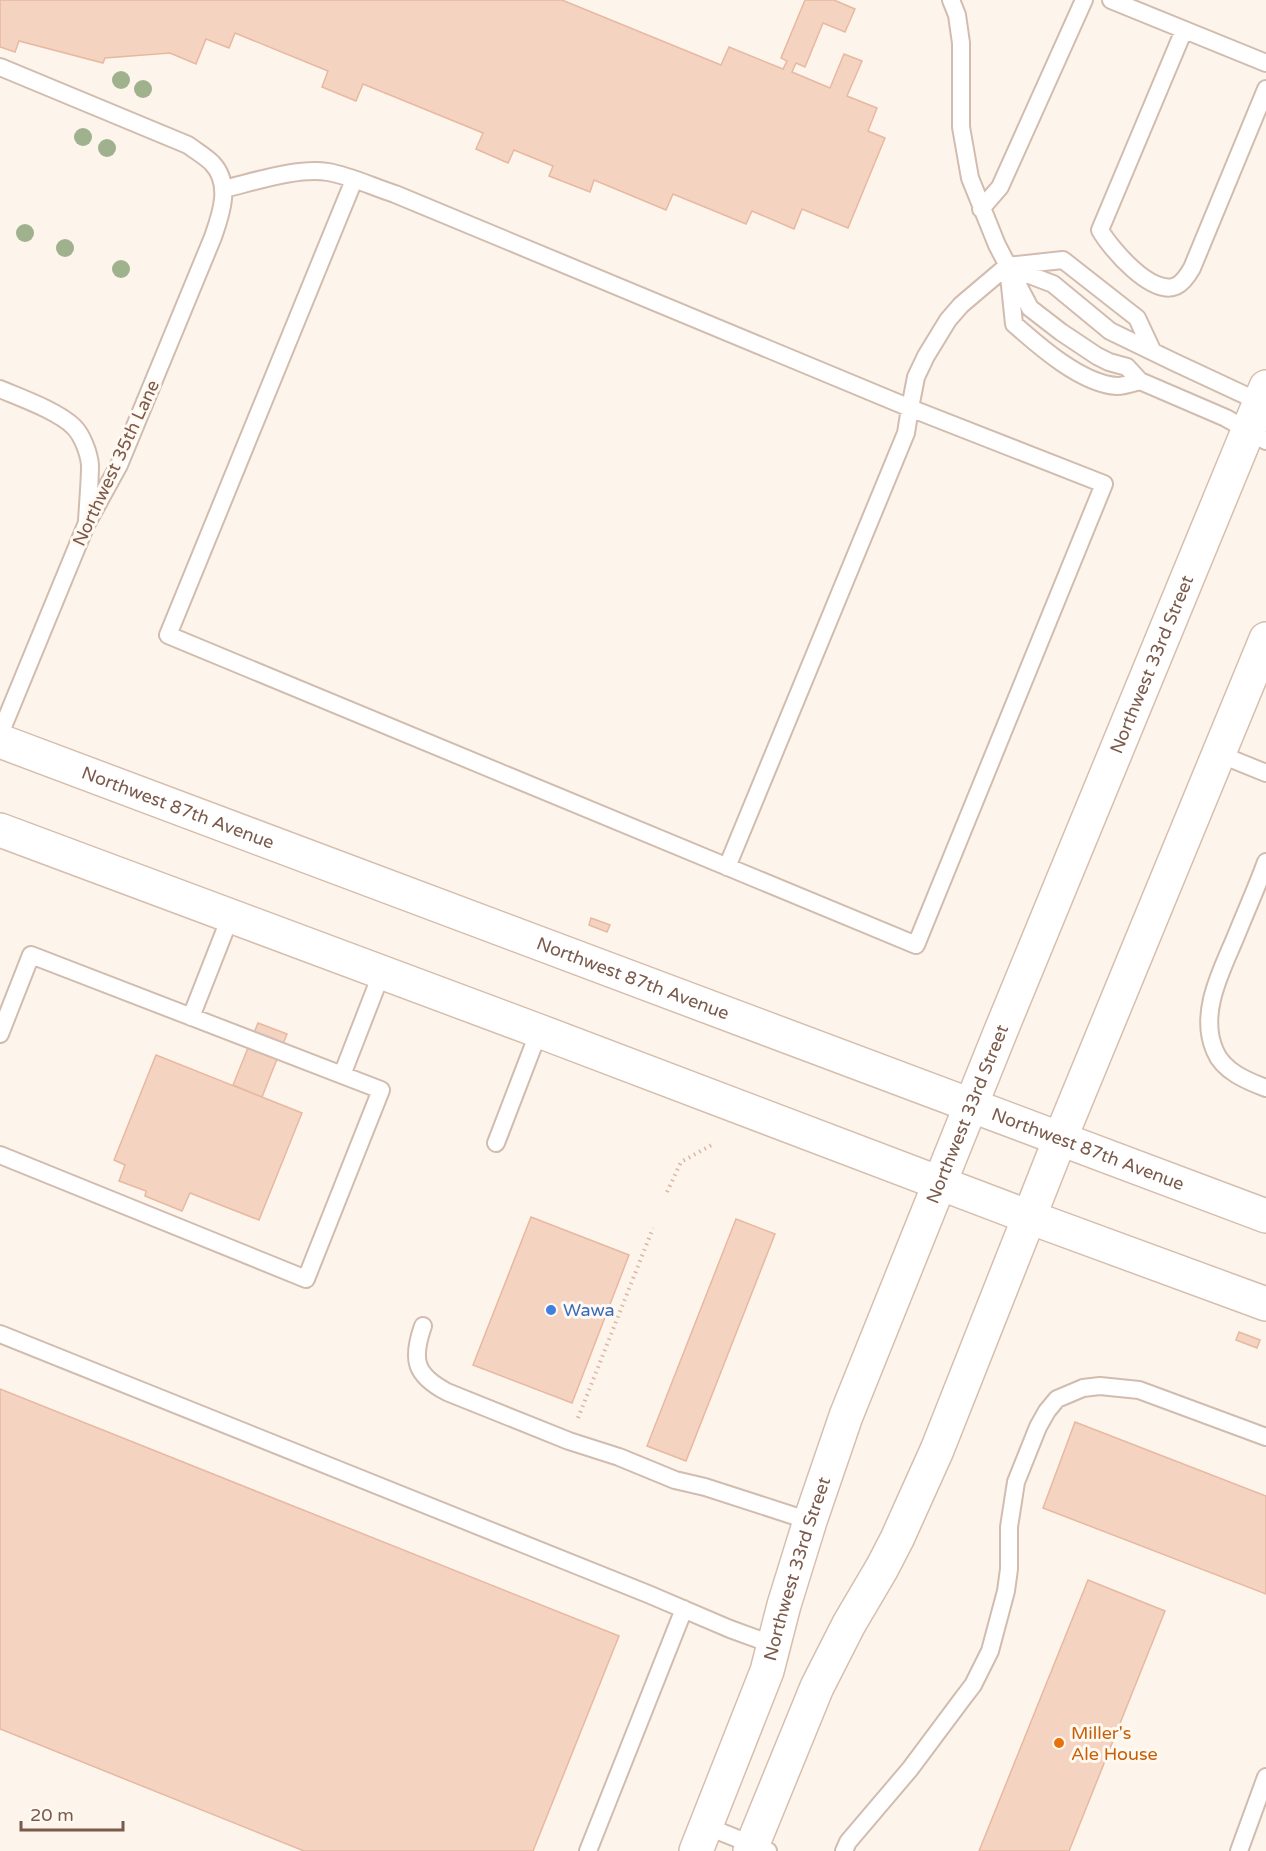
<svg xmlns="http://www.w3.org/2000/svg" width="1266" height="1851" font-family="'Varela Round',sans-serif">
  <rect width="100%" height="100%" fill="#fdf5eb"/>
  <path fill="#f4d3c1" stroke="#e8b8a0" stroke-width="1.5" d="M0,0H562L721,65L729,47L783,69L787,61L781,58L805,0H834L855,9L845,32L823,23L805,67L796,63L792,72L830,88L844,54L862,61L847,96L877,108L868,131L885,138L848,228L802,209L794,229L752,211L746,224L673,194L666,210L594,180L590,192L549,176L553,166L514,150L508,163L476,149L483,133L363,84L356,101L322,87L328,71L235,33L229,48L206,39L196,64L170,53L105,58L103,63L19,41L15,52L0,47Z
    M591,918L610,925L607,932L589,925Z
    M258,1023L287,1034L262,1097L233,1085Z
    M156,1055L302,1113L259,1220L190,1193L182,1211L145,1196L146,1191L119,1181L125,1165L114,1160Z
    M531,1217L629,1255L572,1403L473,1365Z
    M736,1219L775,1234L686,1461L647,1446Z
    M1239,1332L1260,1340L1257,1348L1236,1340Z
    M0,1389L619,1636L533,1851H304L0,1729Z
    M1075,1422L1266,1496V1594L1043,1508Z
    M1088,1580L1165,1611L1069,1851H979Z"/>
  <g fill="none" stroke-linecap="round" stroke-linejoin="round">
    <g stroke="#d2bcaf" stroke-width="20">
      <path id="lane" d="M951,0L957,15L961,43V127L970,178L997,245L1030,308L1061,332L1097,356L1109,362L1127,367L1140,381L1226,418L1266,441
        M1111,0L1266,63
        M1184,30L1100,230C1110,248 1152,297 1176,286C1183,283 1188,275 1192,268L1266,89
        M0,67L188,145C196,151 205,156 212,163C232,184 221,214 213,237L119,465L86,525L0,734
        M354,180L168,635L916,945L1104,484L910,408L906,433L727,867
        M223,189C254,182 297,167 328,172C351,176 373,187 395,194L910,408L916,377L926,356L948,320L961,305L1007,266L1063,260L1137,318L1152,350
        M981,209L1000,187L1084,0
        M1011,268L1053,284L1110,331L1174,362L1264,404
        M1009,276L1014,324C1040,347 1082,384 1117,386C1125,386 1133,383 1140,381
        M0,389C21,398 58,411 74,427C82,435 89,453 90,465C90,483 88,502 87,521
        M1219,754L1266,773
        M1266,862C1257,887 1246,911 1236,936C1222,970 1198,1013 1215,1051C1223,1071 1247,1081 1266,1088
        M191,1017L231,915
        M0,1034L31,955L381,1090L306,1279L0,1155
        M342,1075L382,972
        M496,1143L539,1031
        M423,1326C411,1360 415,1375 447,1392L569,1441L619,1457L675,1480L705,1487L810,1521
        M0,1334L648,1594L730,1629L774,1645
        M706,1826L768,1851
        M588,1851L684,1609
        M844,1851L848,1842L910,1769L963,1698L973,1685L990,1651L1006,1591L1009,1569V1527L1016,1482L1038,1427L1047,1411L1057,1399L1083,1388L1100,1386L1139,1390L1266,1437
        M1239,1851L1266,1777"/>
    </g>
    <g stroke="#d7beae" stroke-width="36">
      <g id="secondary">
        <path id="s1" d="M0,741L1266,1216"/>
        <path d="M0,830L539,1031L1029,1217L1266,1304"/>
        <path id="s2" d="M696,1851L767,1671L784,1605L810,1521L846,1416L1002,1028L1266,387"/>
        <path d="M750,1851L817,1687L849,1624L882,1568L897,1539L937,1450L1060,1139L1266,639"/>
      </g>
    </g>
    <path stroke="#dab6a3" stroke-width="4" stroke-dasharray="1.5 4.5" stroke-linecap="butt" d="M667,1192L681,1162L715,1143
      M578,1418L653,1228"/>
    <use href="#lane" stroke="#fff" stroke-width="16"/>
    <use href="#secondary" stroke="#fff" stroke-width="33"/>
  </g>
  <g fill="#a0b28d">
    <circle cx="121" cy="80" r="9"/>
    <circle cx="143" cy="89" r="9"/>
    <circle cx="83" cy="137" r="9"/>
    <circle cx="107" cy="148" r="9"/>
    <circle cx="25" cy="233" r="9"/>
    <circle cx="65" cy="248" r="9"/>
    <circle cx="121" cy="269" r="9"/>
  </g>
  <circle fill="#3f7fe0" stroke="#fff9f2" stroke-width="2" cx="551" cy="1310" r="6"/>
  <circle fill="#e8710a" stroke="#fff9f2" stroke-width="2" cx="1059" cy="1743" r="6"/>
  <g text-anchor="middle" stroke-width="6" stroke-linejoin="round" paint-order="stroke">
    <g font-size="18" fill="#7b5a4b" stroke="#fff9f2">
      <text transform="translate(116 463) rotate(-65)" y="6">Northwest 35th Lane</text>
      <text dy="6" stroke="none"><textPath href="#s2" startOffset="1272">Northwest 33rd Street</textPath></text>
      <text dy="6" stroke="none"><textPath href="#s1" startOffset="190">Northwest 87th Avenue</textPath></text>
      <text dy="6" stroke="none"><textPath href="#s1" startOffset="676">Northwest 87th Avenue</textPath></text>
      <text dy="6" stroke="none"><textPath href="#s2" startOffset="786">Northwest 33rd Street</textPath></text>
      <text dy="6" stroke="none"><textPath href="#s1" startOffset="1162">Northwest 87th Avenue</textPath></text>
      <text dy="6" stroke="none"><textPath href="#s2" startOffset="300">Northwest 33rd Street</textPath></text>
    </g>
    <g font-size="18" fill="#366cbe" stroke="#fff9f2" text-anchor="start">
      <text x="563" y="1316">Wawa</text>
    </g>
    <g font-size="18" fill="#c56008" stroke="#fff9f2" text-anchor="start">
      <text x="1071" y="1739">Miller's<tspan x="1071" dy="21">Ale House</tspan></text>
    </g>
  </g>
  <path d="M21 1821v9h102v-9" fill="none" stroke="#7b5a4b" stroke-width="3"/>
  <text x="30" y="1821" font-size="18" fill="#7b5a4b" stroke="#fff9f2" stroke-width="4.5" paint-order="stroke">20 m</text>
</svg>
